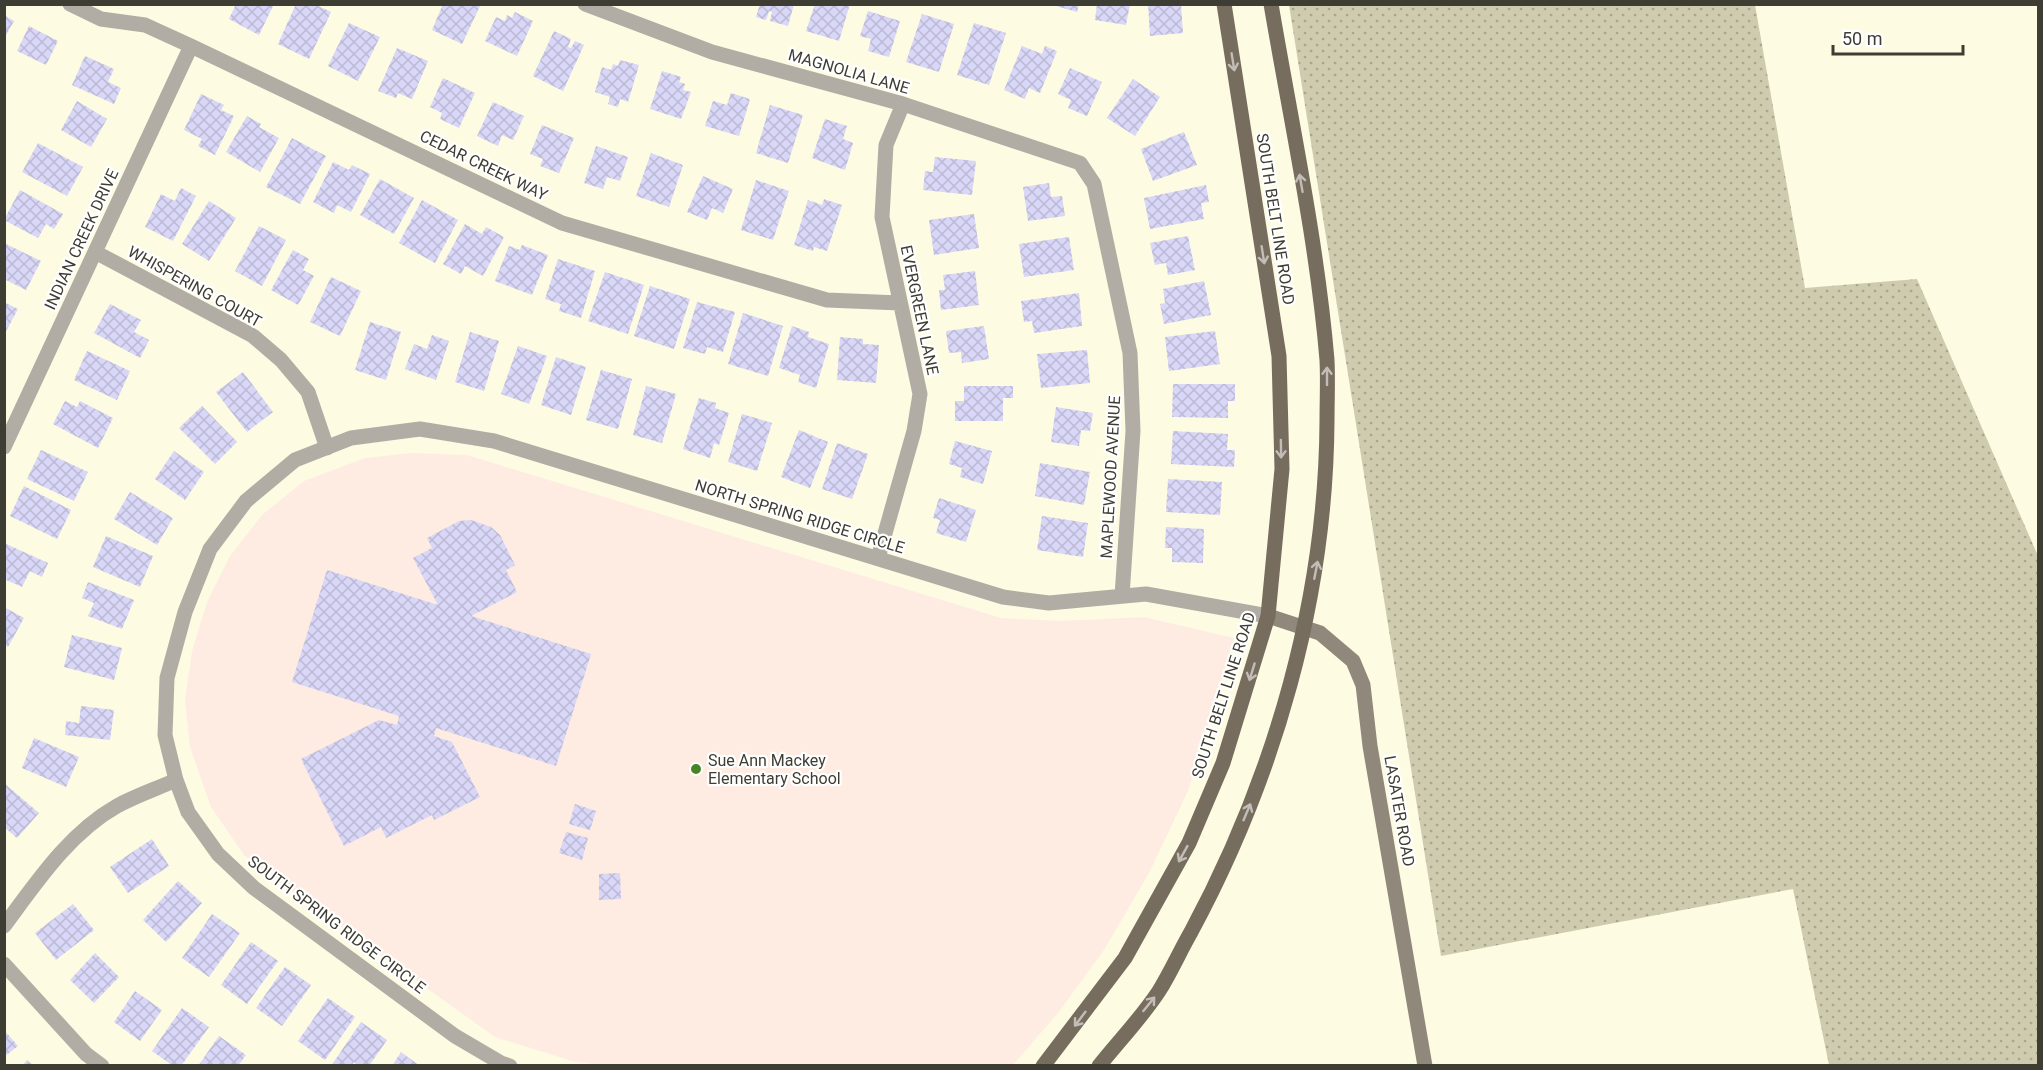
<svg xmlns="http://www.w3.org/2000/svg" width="2043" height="1070" font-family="Roboto,sans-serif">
  <defs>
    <pattern id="grass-dots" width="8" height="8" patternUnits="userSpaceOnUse" patternTransform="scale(1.5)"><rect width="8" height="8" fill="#cfcbae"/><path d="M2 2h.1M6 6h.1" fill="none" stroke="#a9a68e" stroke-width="1.8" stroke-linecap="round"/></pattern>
    <pattern id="building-cross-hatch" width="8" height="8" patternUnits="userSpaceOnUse" patternTransform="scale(1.5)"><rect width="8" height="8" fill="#d9d7f7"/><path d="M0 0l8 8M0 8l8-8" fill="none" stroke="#bbb9d4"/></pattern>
  </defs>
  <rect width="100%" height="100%" fill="#fefbe3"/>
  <path fill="#feece2" d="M411,453L467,455L1001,618L1060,621L1144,617L1234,638L1188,791L1150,871L1104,950L1058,1013L1013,1065L607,1066L572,1061L495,1037L292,892L244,855L211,807L190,747L185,700L192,651L207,602L230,556L262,515L304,481L365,458Z"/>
  <path fill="url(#grass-dots)" d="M1289,5H1755L1805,288L1917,279L2038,556V1065H1829L1793,889L1441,956Z"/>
  <path fill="url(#building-cross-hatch)" d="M236,4H274L259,35L229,19Z
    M296,4H314L331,12L309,59L278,44Z
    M443,4H481L462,44L432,30Z
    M760,4H794L788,26L770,21L772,12L769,11L766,20L756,17Z
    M815,4H850L839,41L806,31Z
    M1049,4H1079L1077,12Z
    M1097,4H1130L1126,25L1095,20Z
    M1148,4H1181L1183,33L1150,36Z
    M868,11L900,21L889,57L868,51L871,39L860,36Z
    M515,12L533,21L517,56L485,41L496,17L505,21L507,15L512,18Z
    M922,14L954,24L939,72L906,62Z
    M4,15L14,21L4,39Z
    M349,23L380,37L358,81L328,66Z
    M974,23L1006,33L989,85L957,75Z
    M29,26L58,41L46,65L17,51Z
    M554,31L571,39L568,47L571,48L575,41L584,45L563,91L533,76Z
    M1022,46L1042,54L1045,46L1057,51L1040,93L1029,88L1025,99L1004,90Z
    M397,48L428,61L412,99L398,93L396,98L378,91Z
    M85,56L114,69L108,82L121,88L114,104L72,85Z
    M620,60L639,65L628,102L620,99L618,107L608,104L610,97L595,92L602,67L611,70L613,64L618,66Z
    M1070,68L1102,82L1087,116L1068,108L1071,100L1058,94Z
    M662,71L681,77L679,82L685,84L683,90L691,92L681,119L650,109Z
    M443,78L475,93L459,128L440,119L442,113L430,107Z
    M1133,79L1160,97L1135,136L1107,118Z
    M731,93L750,99L739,136L705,126L713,101L727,105Z
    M201,94L224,105L221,110L234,116L215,155L198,146L202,139L184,130Z
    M77,101L107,119L91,147L61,130Z
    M493,102L524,116L513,140L502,135L498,146L477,136Z
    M770,105L803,115L788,163L756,153Z
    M247,116L261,124L259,127L279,138L260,172L226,152Z
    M825,119L847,126L843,139L853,143L845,170L812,158Z
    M542,125L574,138L559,173L540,166L543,159L530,154Z
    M1184,132L1197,165L1153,181L1141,149Z
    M292,138L326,156L300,204L266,187Z
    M38,143L83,167L67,196L22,172Z
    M596,146L628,157L620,181L607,177L603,189L584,183Z
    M651,153L683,165L669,207L636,196Z
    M935,157L976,161L972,195L923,190L925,171L933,172Z
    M333,162L349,170L352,165L370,174L351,212L337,205L334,213L313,202Z
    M703,176L733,189L723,213L712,208L707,220L687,212Z
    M380,179L414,198L394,234L360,215Z
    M756,180L789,191L773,240L741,230Z
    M1049,183L1051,197L1062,196L1065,216L1028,221L1023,187Z
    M1206,185L1209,202L1201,203L1204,219L1150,229L1144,198Z
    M181,188L196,196L173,241L145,227L161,194L175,201Z
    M20,190L63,214L54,229L46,224L38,238L4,220Z
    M824,199L842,205L827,251L814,247L813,251L794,245L808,200L822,205Z
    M422,200L458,220L435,263L399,243Z
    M209,201L236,218L209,261L182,244Z
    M974,214L979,248L934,255L929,220Z
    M465,224L482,234L486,227L504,237L483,276L465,266L461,274L443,264Z
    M259,226L286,240L262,286L235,271Z
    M1188,236L1195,270L1168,275L1166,263L1155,265L1150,243Z
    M1069,237L1074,270L1024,277L1019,244Z
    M4,243L41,261L26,290L4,279Z
    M522,245L548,255L532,295L495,281L509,246L520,250Z
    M293,250L309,259L303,270L314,276L298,305L271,290Z
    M558,259L595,271L581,318L559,311L561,304L545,299Z
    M975,271L979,305L941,310L939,290H945L943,275Z
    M605,272L644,285L628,334L588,321Z
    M331,277L361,291L340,336L310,322Z
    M1204,281L1211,315L1164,324L1160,304L1165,303L1163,289Z
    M650,286L690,299L674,349L634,336Z
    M1079,293L1082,326L1034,333L1032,321L1024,322L1021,301Z
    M4,302L18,309L4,335Z
    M697,302L735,312L723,352L707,347L705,354L683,348Z
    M110,304L141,320L134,332L149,340L140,358L94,333Z
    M743,313L783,326L768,376L728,364Z
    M370,322L401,332L386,380L355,370Z
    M792,326L809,332L808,337L829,344L816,388L798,382L800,375L779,368Z
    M984,326L989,359L962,363L961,352L949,353L946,331Z
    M1215,331L1220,364L1169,371L1165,337Z
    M470,332L499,341L484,391L455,382Z
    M432,335L449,341L436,380L405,369L414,344L427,349Z
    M840,337L863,339V344L879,345L876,383L837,380Z
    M518,346L547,356L529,404L501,394Z
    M1087,350L1090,383L1041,388L1037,354Z
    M87,351L130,371L117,400L74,380Z
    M556,357L586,367L571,415L541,405Z
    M601,370L632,379L618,429L586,420Z
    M243,372L273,412L247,432L216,392Z
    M1173,384H1235V401H1228V418L1172,417Z
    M646,386L676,394L662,443L633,435Z
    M964,386H1013V398H1003V421H955V401H964Z
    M699,398L716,403L715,408L729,413L719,445L714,443L710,458L683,449Z
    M65,401L77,407L80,401L113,418L98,448L53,424Z
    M202,406L237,442L215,464L179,428Z
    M1056,407L1093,413L1090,431L1081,430L1079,446L1051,442Z
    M742,414L772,423L757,471L728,462Z
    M799,430L828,442L810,488L781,477Z
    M1173,431L1228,434L1227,450H1235L1234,467L1171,464Z
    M955,441L992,451L983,484L960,477L962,468L949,464Z
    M837,443L868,454L852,499L822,489Z
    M41,450L88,472L74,501L27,479Z
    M174,451L204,472L185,500L155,479Z
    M1040,463L1090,472L1084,505L1035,496Z
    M1168,479L1222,482L1220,515L1166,512Z
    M24,486L71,510L57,539L10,516Z
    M130,492L173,518L157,545L114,519Z
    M939,498L976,510L966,542L936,533L940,520L933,518Z
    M1042,516L1088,523L1083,557L1037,550Z
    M471,520L491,527L500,535L515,565L506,570L517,592L471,616L591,654L556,766L436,728L434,736L452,742L480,797L434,820L432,815L386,838L381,827L344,846L301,759L379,720L397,725L399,716L292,682L327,570L438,605L413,558L432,548L427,538L459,521Z
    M1166,527L1204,529L1203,563L1172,562V548H1165Z
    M106,536L153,556L140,587L93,567Z
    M4,543L48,563L42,577L30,571L22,587L4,579Z
    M88,582L134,600L122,629L88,616L94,603L82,598Z
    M4,607L24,618L8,647L4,645Z
    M72,635L122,648L114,680L64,667Z
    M81,706L114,710L110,740L65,735L66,721L79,723Z
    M34,738L79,757L66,787L22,768Z
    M4,783L39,813L17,838L4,827Z
    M575,804L596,811L590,830L569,824Z
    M566,832L588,838L582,860L559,853Z
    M152,839L169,866L128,893L110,867Z
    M620,873L621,899L599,900V874Z
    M178,881L202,903L166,942L143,920Z
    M73,904L94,930L56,960L35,933Z
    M212,914L240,933L209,977L182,958Z
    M251,942L278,961L247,1004L221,985Z
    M95,953L119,977L94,1003L70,980Z
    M285,967L311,985L282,1026L256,1008Z
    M135,991L162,1010L140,1041L114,1022Z
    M328,998L355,1017L325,1060L298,1041Z
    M182,1008L209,1027L181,1066H173L152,1051Z
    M361,1022L387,1040L369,1066H359L354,1062L351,1066H331Z
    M4,1030L18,1046L4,1057Z
    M219,1036L246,1055L238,1066H198Z
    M401,1052L420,1066H392Z
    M27,1060L34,1066H22Z"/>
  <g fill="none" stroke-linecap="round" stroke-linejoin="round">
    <path stroke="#b2ada4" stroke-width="15" d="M70,4L101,19L145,25L191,46L562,223L827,300L900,303
      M585,4L712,52L903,104L1080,163L1094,184L1130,353L1133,431L1122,596
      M95,252L253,336L281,360L308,392L327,448
      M4,447L191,46
      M878,558L914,431L920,394L882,217L886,145L903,104
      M4,926C36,883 69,833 117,806C135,796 156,789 176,780
      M4,964L86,1054L102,1066
      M510,1066L501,1063L455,1036L254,888L218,854L188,812L176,780L165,735L167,678L185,612L210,549L246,501L295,460L351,438L420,429L494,441L1003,597L1049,603L1146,594L1268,616"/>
    <path stroke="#8f887b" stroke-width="15" d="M1268,616L1320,633L1353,661L1363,685L1370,746L1425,1066"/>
    <path stroke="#776d5e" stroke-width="15" d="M1043,1066L1125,958L1189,843L1223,763L1268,616L1282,469L1279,356L1224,4
      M1099,1066C1119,1041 1142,1017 1159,991C1171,972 1180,951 1191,932C1275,776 1326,598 1327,421C1327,401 1328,380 1327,360C1317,241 1291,122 1271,4"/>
  </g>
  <defs><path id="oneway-shaft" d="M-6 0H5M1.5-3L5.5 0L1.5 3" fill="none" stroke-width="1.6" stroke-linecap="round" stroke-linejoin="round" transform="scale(1.5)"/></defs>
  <g stroke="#c2bdb7">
    <use href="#oneway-shaft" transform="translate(1233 62) rotate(81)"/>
    <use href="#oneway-shaft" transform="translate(1301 183) rotate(-100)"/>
    <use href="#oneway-shaft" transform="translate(1263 255) rotate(81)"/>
    <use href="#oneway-shaft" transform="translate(1327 376) rotate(-90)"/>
    <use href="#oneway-shaft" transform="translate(1281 449) rotate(89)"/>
    <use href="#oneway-shaft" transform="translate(1316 570) rotate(-79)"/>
    <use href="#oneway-shaft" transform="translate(1252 672) rotate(107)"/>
    <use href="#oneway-shaft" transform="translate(1247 812) rotate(-67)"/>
    <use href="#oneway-shaft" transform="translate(1183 854) rotate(119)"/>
    <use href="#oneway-shaft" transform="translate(1149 1004) rotate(-51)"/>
    <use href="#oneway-shaft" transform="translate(1080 1019) rotate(127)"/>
  </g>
  <circle fill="#488625" stroke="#fff" stroke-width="2" cx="696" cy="769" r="6"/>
  <g text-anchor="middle" stroke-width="4.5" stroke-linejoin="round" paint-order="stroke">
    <g font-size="16" fill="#3e3d33" stroke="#fff">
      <text transform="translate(849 71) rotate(16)" y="6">MAGNOLIA LANE</text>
      <text transform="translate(484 165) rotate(26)" y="6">CEDAR CREEK WAY</text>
      <text transform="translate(1276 219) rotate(81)" y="6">SOUTH BELT LINE ROAD</text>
      <text transform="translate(81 239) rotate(-65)" y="6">INDIAN CREEK DRIVE</text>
      <text transform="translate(195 286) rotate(29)" y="6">WHISPERING COURT</text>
      <text transform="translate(920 310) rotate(78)" y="6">EVERGREEN LANE</text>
      <text transform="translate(1110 477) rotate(-87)" y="6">MAPLEWOOD AVENUE</text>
      <text transform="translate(800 516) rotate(17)" y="6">NORTH SPRING RIDGE CIRCLE</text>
      <text transform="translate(1223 695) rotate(-72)" y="6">SOUTH BELT LINE ROAD</text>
      <text transform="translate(1400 811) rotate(80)" y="6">LASATER ROAD</text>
      <text transform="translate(337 924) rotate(37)" y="6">SOUTH SPRING RIDGE CIRCLE</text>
    </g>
    <g font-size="16" fill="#3e3d33" stroke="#fff" text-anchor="start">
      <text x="708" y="766">Sue Ann Mackey<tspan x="708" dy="18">Elementary School</tspan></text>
    </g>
  </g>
  <rect width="2043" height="1070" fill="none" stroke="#3e3d33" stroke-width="12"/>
  <path d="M1833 45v9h130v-9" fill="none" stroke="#3e3d33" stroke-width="3"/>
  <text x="1842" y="45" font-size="18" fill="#3e3d33" stroke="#ffffff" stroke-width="4.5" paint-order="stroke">50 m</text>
</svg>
